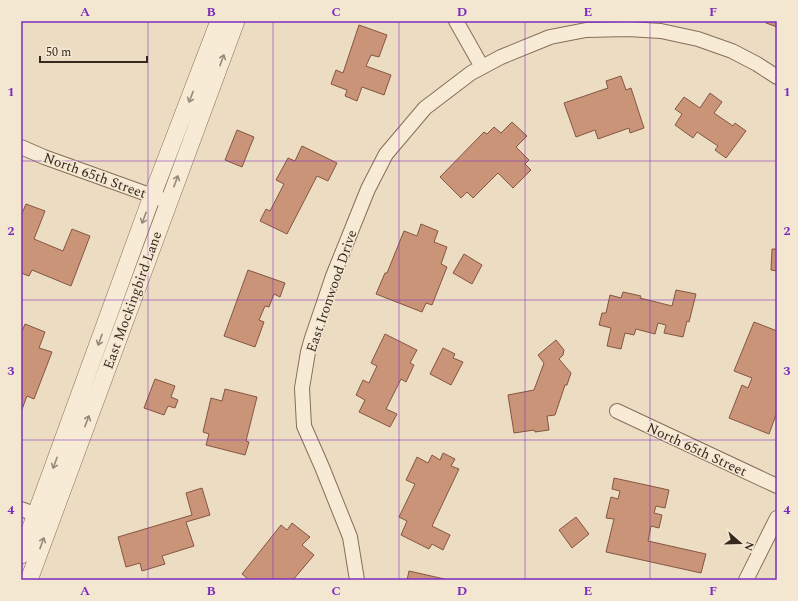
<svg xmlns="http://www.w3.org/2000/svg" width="798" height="601" font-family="Spectral,serif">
  <rect width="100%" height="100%" fill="#ecdcc2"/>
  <path fill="#ca9479" stroke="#845641" d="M766,21H777V27L766,23Z
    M359,25L387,35L379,57L371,55L366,66L391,75L384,95L362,87L357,101L345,96L347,90L331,84L336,70L343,73Z
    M621,76L626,90L631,88L644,128L630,133L629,128L598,139L595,130L576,137L564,103L608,88L606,81Z
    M710,93L722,102L714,113L733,126L735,123L746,131L726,158L715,150L718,146L697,132L693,138L675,125L682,114L675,109L684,97L700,108Z
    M512,122L527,136L516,147L529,160L525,164L531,170L513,188L498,173L473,198L467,192L461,198L440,177L484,132L487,134L494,127L501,133Z
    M237,130L254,137L242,167L225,160Z
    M302,146L337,163L328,181L317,176L287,234L260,221L266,209L270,211L284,184L276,180L288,158L295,161Z
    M26,204L45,211L34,239L63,251L72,229L90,236L71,286L32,270L29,276L21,273V216Z
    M421,224L438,231L434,242L447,247L441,264L447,267L432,305L426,303L422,312L376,294L385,273H387L404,231L417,236Z
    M772,249H777V271L771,270Z
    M464,254L482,265L472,284L453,273Z
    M248,270L285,283L280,297L274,294L269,307L265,306L259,320L264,322L255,347L224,336Z
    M676,290L696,294L689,322L687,321L683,337L664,333L666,325L658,323L655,334L636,329L634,335L625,333L621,349L607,346L611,328L599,325L602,313H606L610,295L621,298L623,292L641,296L640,298L672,306Z
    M754,322L777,331V412L769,434L729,418L742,385L748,388L752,378L734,371Z
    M25,324L45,332L39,348L52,352L34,399L27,396L21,412V334Z
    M385,334L417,350L410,363L414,365L406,382L401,379L386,409L397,414L390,427L359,412L365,400L356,395L363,380L369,383L377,366L371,363Z
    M556,340L564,350L563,355L559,359L571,373L567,385H565L555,415L547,416L549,430L535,432L534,430L514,433L508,395L534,390L544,363L538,355Z
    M443,348L455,354L453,358L463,362L451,385L430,374Z
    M155,379L175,386L171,397L178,400L175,408L168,406L164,415L144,408Z
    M225,389L257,397L246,441L249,442L245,455L206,445L209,434L203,432L211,398L222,401Z
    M443,453L455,459L451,466L459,469L432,526L450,535L443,550L432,544L429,549L401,535L407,521L399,517L415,484L406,480L417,457L428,463L432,455L440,460Z
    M614,478L669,490L665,508L656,506L654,513L662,515L659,528L651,526L648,541L706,554L701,573L606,552L614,519L606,518L611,497L618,499L620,491L612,489Z
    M202,488L210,515L186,522L194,546L162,556L165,564L142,571L140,563L126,567L118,537L192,515L186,493Z
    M576,517L589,534L572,548L559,530Z
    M292,523L310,537L302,545L314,555L293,580H245L247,578L242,574L281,525L287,530Z
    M409,571L449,580H407Z"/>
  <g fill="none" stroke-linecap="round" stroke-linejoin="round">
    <g stroke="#866e5a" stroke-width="16">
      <path id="minor" d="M456,21L482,67
        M21,147L44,157L161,199
        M617,411L777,486
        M21,509L45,518
        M357,580L350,537L322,467L304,426L302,388L308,352L312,338L333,276L368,189L386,154L425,108L471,73L501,57L550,37L586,30L628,29L661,31L698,39L732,51L757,64L777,77
        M746,580L777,518"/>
    </g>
    <g stroke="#866e5a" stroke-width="18">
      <path id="tertiary" d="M21,555L152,196L219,21
        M29,580L236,21"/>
    </g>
    <use href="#minor" stroke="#f8ebd5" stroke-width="14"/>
    <use href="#tertiary" stroke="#f8ebd5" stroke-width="17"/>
  </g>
  <defs><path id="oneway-shaft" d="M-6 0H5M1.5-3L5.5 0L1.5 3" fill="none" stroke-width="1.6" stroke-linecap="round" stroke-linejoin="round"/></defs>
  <g stroke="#978a7a">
    <use href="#oneway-shaft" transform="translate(222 60) rotate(-70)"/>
    <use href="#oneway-shaft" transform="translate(191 97) rotate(111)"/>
    <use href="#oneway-shaft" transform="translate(176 181) rotate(-70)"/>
    <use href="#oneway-shaft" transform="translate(144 218) rotate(110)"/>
    <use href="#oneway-shaft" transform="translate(100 340) rotate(110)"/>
    <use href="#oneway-shaft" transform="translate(87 421) rotate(-69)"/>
    <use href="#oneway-shaft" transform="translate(55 463) rotate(110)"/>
    <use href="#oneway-shaft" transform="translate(42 543) rotate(-70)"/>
  </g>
  <path fill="none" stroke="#7b2cbf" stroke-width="1" stroke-opacity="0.55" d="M148,21V580M273,21V580M399,21V580M525,21V580M650,21V580M21,161H777M21,300H777M21,440H777"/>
  <g text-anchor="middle" stroke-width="3" stroke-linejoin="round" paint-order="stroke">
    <g font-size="14" fill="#36281e" stroke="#f4e7d2">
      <text transform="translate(95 175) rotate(20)" y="5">North 65th Street</text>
      <text transform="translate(331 291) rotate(-71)" y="5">East Ironwood Drive</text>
      <text transform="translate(132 300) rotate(-70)" y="5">East Mockingbird Lane</text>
      <text transform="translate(697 449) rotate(25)" y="5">North 65th Street</text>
    </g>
  </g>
  <rect width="798" height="601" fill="none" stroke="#f4e7d2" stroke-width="44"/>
  <g transform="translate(740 543) rotate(110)" stroke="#f4e7d2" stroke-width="3" paint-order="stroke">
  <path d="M0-3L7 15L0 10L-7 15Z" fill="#36281e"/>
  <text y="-6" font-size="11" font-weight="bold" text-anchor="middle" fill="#36281e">N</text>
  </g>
  <path d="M40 56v6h107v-6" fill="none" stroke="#36281e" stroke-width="2"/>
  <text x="46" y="56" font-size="12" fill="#36281e" stroke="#f4e7d2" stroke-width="3" paint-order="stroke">50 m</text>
  <rect x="22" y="22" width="754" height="557" fill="none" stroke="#7b2cbf" stroke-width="1.5"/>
  <g font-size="13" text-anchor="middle" font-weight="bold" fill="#7b2cbf">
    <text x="85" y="16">A</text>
    <text x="211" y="16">B</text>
    <text x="336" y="16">C</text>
    <text x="462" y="16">D</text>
    <text x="588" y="16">E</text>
    <text x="713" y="16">F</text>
    <text x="11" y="96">1</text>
    <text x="787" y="96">1</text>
    <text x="11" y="235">2</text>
    <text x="787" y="235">2</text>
    <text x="11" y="375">3</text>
    <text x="787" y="375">3</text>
    <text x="11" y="514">4</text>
    <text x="787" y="514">4</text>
    <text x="85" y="595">A</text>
    <text x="211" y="595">B</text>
    <text x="336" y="595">C</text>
    <text x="462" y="595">D</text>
    <text x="588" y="595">E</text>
    <text x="713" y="595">F</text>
  </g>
</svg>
